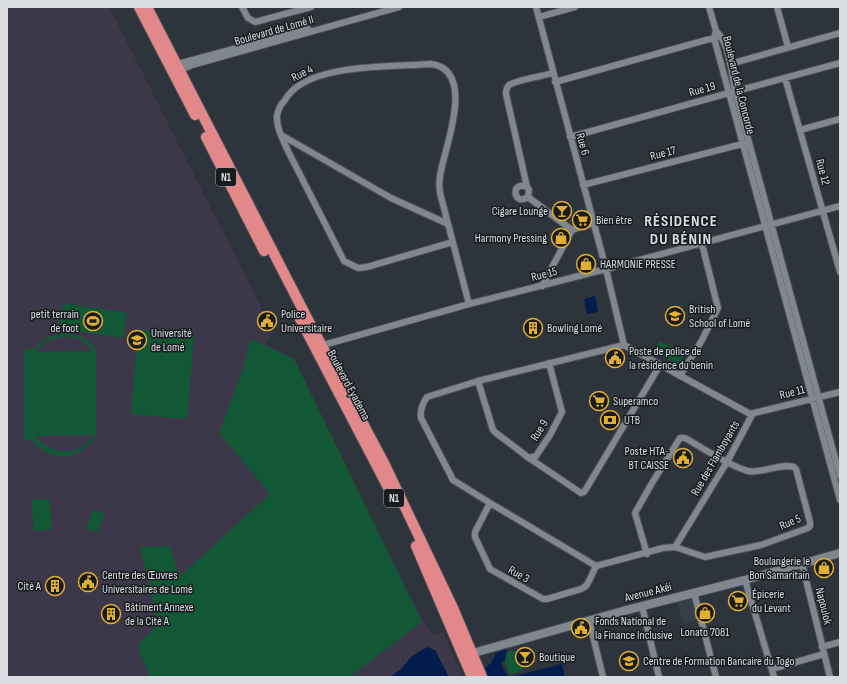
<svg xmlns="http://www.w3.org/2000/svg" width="847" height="684" font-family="'Sofia Sans Condensed',sans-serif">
  <rect width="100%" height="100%" fill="#2e343b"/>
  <path fill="#353f4b" d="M693,597L699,619L683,624L677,601Z"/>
  <path fill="#3d3849" d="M7,7H109L265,315L272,318L276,325L265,344L294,359L410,597L433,636L443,633L463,677H7Z"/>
  <path fill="#125836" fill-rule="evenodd" d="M63,303L127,313L123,338L59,328Z
    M138,330L194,336L187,419L131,414Z
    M61,333C75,334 90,337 96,351V435C94,440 90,444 86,447C67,463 47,457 31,440H24V350L34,349L46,338ZM62,337C75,336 85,340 92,351L36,352L46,341ZM36,436L93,435V436C83,450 67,456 51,448C44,445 40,443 36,436Z
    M251,339L294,359L422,622L349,677H150L139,651V646L142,640L152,631L155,624L156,612L140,547L170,546L179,577L270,494L219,433L242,371Z
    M660,341L685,355L686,354L679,366L653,351Z
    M49,499L52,530L34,531L31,500Z
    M93,509L105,514L97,533L86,528Z
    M515,650L523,670L510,675L502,654Z"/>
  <path fill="#011c4d" d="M595,296L598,312L587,314L584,299Z
    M427,647L435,650L449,677H390L402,668L412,656Z
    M505,649L507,651L505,660L501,663L508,677H486L483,670L491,663L495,656V652L496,653Z
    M562,664L565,677H511Z"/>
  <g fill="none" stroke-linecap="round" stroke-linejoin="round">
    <g stroke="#4d5257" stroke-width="8">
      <path id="minor" d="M242,7L248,18L255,22L311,7
        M536,7L606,269L624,345
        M709,7L716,31L714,38L840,500
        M777,7L788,47
        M539,17L575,7
        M716,31C729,42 732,74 735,91L840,476
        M730,64L840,33
        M174,65L308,29
        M178,71L192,65L399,7
        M785,78L840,272
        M555,82L717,37
        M800,130L840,119
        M281,135L391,198L448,224
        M570,137L729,93L840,63
        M583,185L746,143
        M527,187C510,180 513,207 528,197L529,190L527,187L506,94C506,91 506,88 509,85C516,80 543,76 553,73
        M528,197L572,230
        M453,242L367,267L358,268L344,261L289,153C284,142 276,128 277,116C278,109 281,104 285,100C287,96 290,93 293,90C322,64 392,67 431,64C476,70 446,144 441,171C439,178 439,185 440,193L469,304
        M542,286L572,230L594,223
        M624,345L752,415L727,462L675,547L663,548L596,566L490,503L453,480L421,418C420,410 422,404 427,397L478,381Z
        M320,346L469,304L606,269L840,206
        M680,376L702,340L718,308L702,244
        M478,381L493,430L496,433L529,458L581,493L584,492L586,489L660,365
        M750,414L840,392
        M529,458L536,456L550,435L562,412L549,363
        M490,503L475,532V537L490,569L543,599H547L581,589L586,586L589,581L596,566
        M647,554L635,513L652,483L680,438H685C701,447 731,467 748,471C762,474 778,463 794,467L796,469L810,522V526L808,528L761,545L705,557L675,547
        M802,564L830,677
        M745,580L774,677
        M694,593L716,677
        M642,606L659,677
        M589,620L603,677
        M822,647L840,642
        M772,669L824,654"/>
    </g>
    <g stroke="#4d5257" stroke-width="10">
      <path id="secondary" d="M466,655L623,611L745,580L840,553"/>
    </g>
    <g stroke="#4d5257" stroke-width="12">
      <path id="trunk" d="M139,7L195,115
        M147,7L305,314L384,463L453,608L482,677
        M206,137L264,251
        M298,315L393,497
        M416,546L472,677"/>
    </g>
    <use href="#minor" stroke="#80878f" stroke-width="6"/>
    <use href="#secondary" stroke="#80878f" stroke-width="8"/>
    <use href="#trunk" stroke="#e2888a" stroke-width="10"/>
  </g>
  <defs>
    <g id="bar-ring" transform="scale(1)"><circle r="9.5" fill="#191c1f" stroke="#e1af34" stroke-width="1.5"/><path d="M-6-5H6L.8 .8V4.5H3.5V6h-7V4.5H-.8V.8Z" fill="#e1af34"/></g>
    <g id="supermarket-ring" transform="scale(1)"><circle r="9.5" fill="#191c1f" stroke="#e1af34" stroke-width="1.5"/><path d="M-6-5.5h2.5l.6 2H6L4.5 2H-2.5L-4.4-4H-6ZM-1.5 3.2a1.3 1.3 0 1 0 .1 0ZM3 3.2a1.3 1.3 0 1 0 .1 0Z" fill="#e1af34"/></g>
    <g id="shop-ring" transform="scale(1)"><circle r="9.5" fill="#191c1f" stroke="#e1af34" stroke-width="1.5"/><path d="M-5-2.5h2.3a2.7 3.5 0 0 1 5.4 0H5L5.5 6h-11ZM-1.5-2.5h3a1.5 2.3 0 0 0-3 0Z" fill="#e1af34"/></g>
    <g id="school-ring" transform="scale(1)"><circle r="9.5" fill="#191c1f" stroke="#e1af34" stroke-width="1.5"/><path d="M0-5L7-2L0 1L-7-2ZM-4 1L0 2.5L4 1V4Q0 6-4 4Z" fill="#e1af34"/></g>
    <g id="stadium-ring" transform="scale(1)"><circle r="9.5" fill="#191c1f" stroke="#e1af34" stroke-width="1.5"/><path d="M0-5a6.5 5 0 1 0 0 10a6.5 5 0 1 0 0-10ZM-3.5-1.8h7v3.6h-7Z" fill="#e1af34"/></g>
    <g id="civic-ring" transform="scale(1)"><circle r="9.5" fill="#191c1f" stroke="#e1af34" stroke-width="1.5"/><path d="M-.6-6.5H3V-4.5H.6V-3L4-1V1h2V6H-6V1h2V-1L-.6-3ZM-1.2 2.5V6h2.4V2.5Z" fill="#e1af34"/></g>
    <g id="building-ring" transform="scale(1)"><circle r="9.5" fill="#191c1f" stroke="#e1af34" stroke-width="1.5"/><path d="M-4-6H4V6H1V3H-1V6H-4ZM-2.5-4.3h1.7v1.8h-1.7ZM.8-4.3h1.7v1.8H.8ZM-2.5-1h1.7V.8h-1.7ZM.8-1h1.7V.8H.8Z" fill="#e1af34"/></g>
    <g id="university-ring" transform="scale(1)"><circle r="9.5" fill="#191c1f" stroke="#e1af34" stroke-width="1.5"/><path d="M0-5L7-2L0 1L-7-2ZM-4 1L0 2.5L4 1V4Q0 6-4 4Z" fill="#e1af34"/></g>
    <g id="bank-ring" transform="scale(1)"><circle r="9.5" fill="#191c1f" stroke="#e1af34" stroke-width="1.5"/><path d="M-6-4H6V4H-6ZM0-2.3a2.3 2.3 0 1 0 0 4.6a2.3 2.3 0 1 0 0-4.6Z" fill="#e1af34"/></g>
  </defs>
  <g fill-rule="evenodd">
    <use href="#bar-ring" x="562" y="211"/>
    <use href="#supermarket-ring" x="582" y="220"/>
    <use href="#shop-ring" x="561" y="238"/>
    <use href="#shop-ring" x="586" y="264"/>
    <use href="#school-ring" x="675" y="316"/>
    <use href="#stadium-ring" x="93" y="321"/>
    <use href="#civic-ring" x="267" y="321"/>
    <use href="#building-ring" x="533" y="328"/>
    <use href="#university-ring" x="137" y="340"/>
    <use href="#civic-ring" x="615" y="358"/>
    <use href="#supermarket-ring" x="599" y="401"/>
    <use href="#bank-ring" x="610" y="420"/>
    <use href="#civic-ring" x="683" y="458"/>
    <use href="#shop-ring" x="824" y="568"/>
    <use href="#civic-ring" x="88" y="582"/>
    <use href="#building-ring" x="55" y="586"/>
    <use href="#supermarket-ring" x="738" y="601"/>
    <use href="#shop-ring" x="705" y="613"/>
    <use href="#building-ring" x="111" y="614"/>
    <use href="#civic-ring" x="581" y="628"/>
    <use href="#bar-ring" x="525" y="657"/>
    <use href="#university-ring" x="629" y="661"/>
  </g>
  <g text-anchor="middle" stroke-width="3" stroke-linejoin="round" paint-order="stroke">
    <g fill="#191c1f" stroke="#9fa3a7" stroke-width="1">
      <rect x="216" y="168" width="20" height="18" rx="3"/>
      <rect x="384" y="489" width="20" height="18" rx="3"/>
    </g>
    <g font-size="11" font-weight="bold" fill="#d9dde1">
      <text x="226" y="181">N1</text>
      <text x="394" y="502">N1</text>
    </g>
    <g font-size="12" fill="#d9dde1" stroke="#191c1f">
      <text transform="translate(274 30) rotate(-16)" y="4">Boulevard de Lomé II</text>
      <text transform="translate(302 73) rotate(-27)" y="4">Rue 4</text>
      <text transform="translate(739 85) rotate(76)" y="4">Boulevard de la Concorde</text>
      <text transform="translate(702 89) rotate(-16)" y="4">Rue 19</text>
      <text transform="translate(583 144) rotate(75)" y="4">Rue 6</text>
      <text transform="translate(663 153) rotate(-15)" y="4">Rue 17</text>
      <text transform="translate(823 172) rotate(75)" y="4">Rue 12</text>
      <text transform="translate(544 274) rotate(-14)" y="4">Rue 15</text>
      <text transform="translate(349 385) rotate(62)" y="4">Boulevard Eyadema</text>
      <text transform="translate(792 392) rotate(-14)" y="4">Rue 11</text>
      <text transform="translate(539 430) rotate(-58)" y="4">Rue 9</text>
      <text transform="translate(715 458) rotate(-60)" y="4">Rue des Flamboyants</text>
      <text transform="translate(790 522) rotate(-23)" y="4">Rue 5</text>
      <text transform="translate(519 574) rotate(30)" y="4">Rue 3</text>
      <text transform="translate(648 592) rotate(-14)" y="4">Avenue Akéi</text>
      <text transform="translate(824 606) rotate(76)" y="4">Napoulok</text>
    </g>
    <g font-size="12" fill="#d9dde1" stroke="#191c1f" text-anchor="start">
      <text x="548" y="215" text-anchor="end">Cigare Lounge</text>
      <text x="596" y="224">Bien être</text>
      <text x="547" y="242" text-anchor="end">Harmony Pressing</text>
      <text x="600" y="268">HARMONIE PRESSE</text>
      <text x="689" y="313">British<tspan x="689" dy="14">School of Lomé</tspan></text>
      <text x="79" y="318" text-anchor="end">petit terrain<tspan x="79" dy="14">de foot</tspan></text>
      <text x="281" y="318">Police<tspan x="281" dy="14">Universitaire</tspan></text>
      <text x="547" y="332">Bowling Lomé</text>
      <text x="151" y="337">Université<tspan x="151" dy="14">de Lomé</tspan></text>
      <text x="629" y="355">Poste de police de<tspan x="629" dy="14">la résidence du benin</tspan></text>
      <text x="613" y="405">Superamco</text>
      <text x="624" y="424">UTB</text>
      <text x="669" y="455" text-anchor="end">Poste HTA-<tspan x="669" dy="14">BT CAISSE</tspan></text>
      <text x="810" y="565" text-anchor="end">Boulangerie le<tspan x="810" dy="14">Bon Samaritain</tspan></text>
      <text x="102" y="579">Centre des Œuvres<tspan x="102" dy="14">Universitaires de Lomé</tspan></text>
      <text x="41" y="590" text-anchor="end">Cité A</text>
      <text x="752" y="598">Épicerie<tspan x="752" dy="14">du Levant</tspan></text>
      <text x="125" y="611">Bâtiment Annexe<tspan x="125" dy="14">de la Cité A</tspan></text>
      <text x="595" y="625">Fonds National de<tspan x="595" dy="14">la Finance Inclusive</tspan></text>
      <text x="705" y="636" text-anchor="middle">Lonato 7081</text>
      <text x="539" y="661">Boutique</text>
      <text x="643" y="665">Centre de Formation Bancaire du Togo</text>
    </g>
    <g font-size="16" font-weight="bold" letter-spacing="1" fill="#d9dde1" stroke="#191c1f">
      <text x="681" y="226">RÉSIDENCE<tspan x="681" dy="18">DU BÉNIN</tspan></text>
    </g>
  </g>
  <rect width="847" height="684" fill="none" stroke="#d9dde1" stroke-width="16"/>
</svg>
